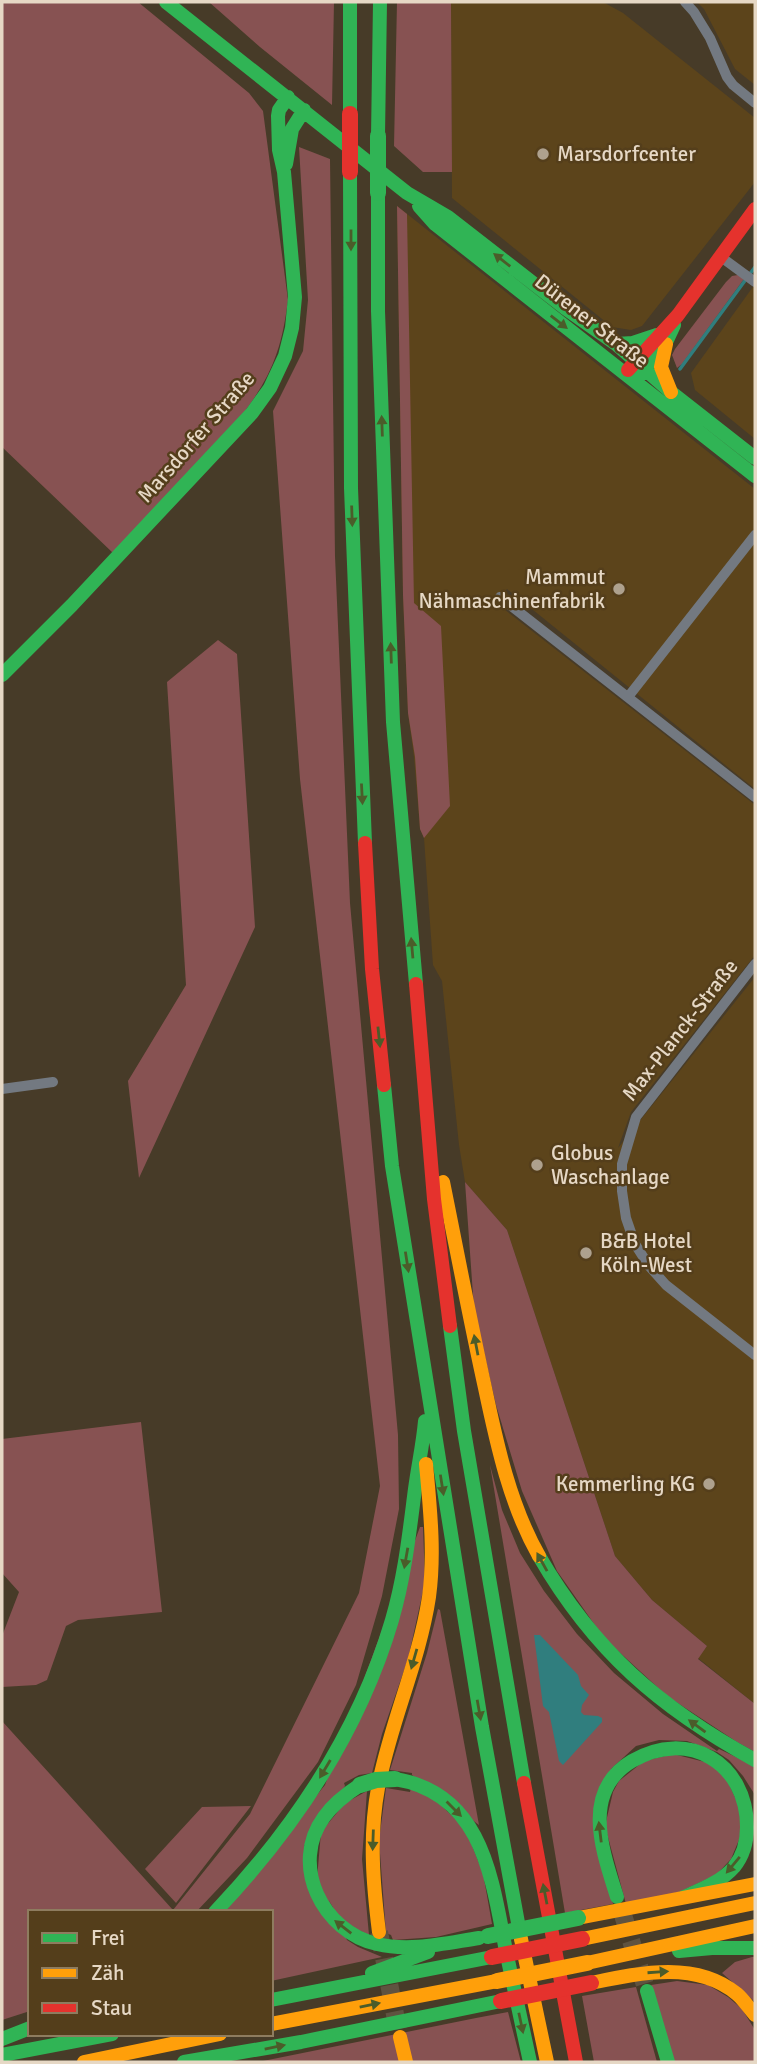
<svg xmlns="http://www.w3.org/2000/svg" width="757" height="2064" font-family="Signika,sans-serif">
  <rect width="100%" height="100%" fill="#473b28"/>
  <path fill="#5c441b" d="M451,2H603L623,13L755,118V182L642,326L631,330L612,327L452,198Z
    M697,2H755V85L735,69L704,9Z
    M397,206L755,489V789L507,589L495,602L755,805V955L631,1112L618,1148L755,977V1704L698,1658L707,1646L652,1600L615,1556L507,1230L465,1182L459,1145L442,981L433,965L424,838L420,829L414,757L408,713L403,595Z
    M755,284V439L695,390L691,373Z"/>
  <path fill="#875252" d="M2,2H138L249,93L263,111L288,300C282,347 273,373 245,411L113,553L2,447Z
    M209,2H334L332,105L260,47Z
    M397,2H451L452,172H423L394,146Z
    M299,147L330,159L335,556L350,903L398,1435L399,1509L382,1596L356,1685L318,1762L247,1858L196,1912H30V2011L2,2020V1721L173,1910L250,1814L359,1593L380,1486L300,779L273,411L303,351L308,300Z
    M397,206L407,214L414,603L441,626L450,806L424,838L420,829L415,757L408,713L403,595Z
    M738,275L744,279L682,364L677,368L672,355L675,349L726,282L732,276Z
    M218,640L237,654L255,927L139,1178L128,1081L186,985L167,682Z
    M465,1182L507,1230L615,1556L652,1600L707,1646L698,1659L755,1704V1752L737,1742L667,1696L604,1638L557,1571L522,1491L496,1405L474,1309Z
    M141,1422L162,1612L78,1620L66,1626L47,1680L36,1685L2,1687V1636L19,1592L2,1573V1439Z
    M490,1465L502,1510L520,1553L544,1591L577,1634L614,1673L663,1714L717,1751L719,1749L755,1766V1795L743,1776L729,1760L717,1752L687,1741L659,1740L636,1746L612,1768L596,1798L613,1904L565,1913Z
    M420,1527H423L425,1582L408,1659L382,1734L372,1773L359,1775L344,1783L345,1786L304,1846L347,1940L358,1947L382,1957L271,1981V1912H223L325,1785Z
    M438,1609L440,1610L479,1825L412,1775V1773L390,1770L427,1653Z
    M673,1754L709,1763L725,1776L742,1812L741,1835L731,1859L716,1875L679,1892L626,1904L605,1826L613,1792L619,1781L644,1761Z
    M411,1787L430,1795L465,1828L483,1873L492,1924L436,1937L393,1940L391,1935L386,1933L379,1840L386,1788L410,1792Z
    M367,1791L362,1859L369,1935L354,1928L336,1913L317,1879L321,1832L345,1803Z
    M251,1806L176,1903L145,1869L202,1807Z
    M752,1957H755V2002L722,1973L735,1962Z
    M677,1981L708,1985L728,1997L742,2009L755,2030V2062H674L651,1985Z
    M636,1987L657,2062H594L582,1996Z
    M508,2012L521,2062H258L476,2018Z"/>
  <path fill="#307e7e" d="M534,1635H540L578,1675L581,1686L589,1695L582,1705L581,1712L584,1715L598,1716L602,1718V1722L563,1765L559,1761L549,1712L543,1706Z"/>
  <g fill="none" stroke-linecap="round" stroke-linejoin="round">
    <path stroke="#307e7e" stroke-width="3.5" d="M680,369L755,267"/>
    <path stroke="#5f5340" stroke-width="18" stroke-dasharray="18 9" stroke-linecap="butt" d="M623,1915L646,1988
      M379,1932L399,2035"/>
    <path stroke="#737981" stroke-width="10" d="M685,2L694,12L710,38L727,77L733,85L755,103
      M721,257L755,282
      M500,597L755,797
      M628,697L755,535
      M755,964L636,1117L622,1164V1191L626,1218L635,1244L649,1266L666,1285L755,1355
      M2,1089L53,1082"/>
    <path stroke="#30b455" stroke-width="14" d="M166,2L407,193L448,217L565,308L616,344L672,393L755,458
      M350,2V114
      M378,136L380,2
      M286,164L292,129L304,110
      M350,172L351,488L365,843
      M378,193V311L393,722L416,984
      M419,206L435,224L755,476
      M616,344L633,343L657,335
      M638,378L667,340L674,325
      M2,675L72,605L252,413L270,388L285,356L292,328L295,297L284,172L279,150L278,116L279,110L288,97
      M384,1085L392,1166L482,1727L521,1939
      M450,1326L464,1431L524,1783
      M539,1556C594,1651 660,1708 755,1760
      M395,1779C483,1793 492,1879 506,1951C514,1988 522,2025 530,2062
      M360,1785C346,1794 334,1803 324,1817C289,1865 323,1932 377,1944C410,1952 446,1943 479,1938
      M617,1897C603,1852 580,1792 632,1761C688,1728 747,1763 747,1827C747,1842 743,1856 734,1867C721,1882 702,1889 684,1897
      M215,1912C295,1828 359,1732 392,1620C405,1575 409,1535 415,1489C418,1466 423,1444 425,1421
      M679,1951L712,1948H755
      M372,1973L428,1952
      M647,1991L668,2062
      M271,2000L492,1957
      M2,2039L30,2028
      M2,2055L112,2034
      M184,2062L301,2042L501,2001"/>
    <path stroke="#ff9f0a" stroke-width="14" d="M666,344L661,367L671,392
      M443,1182C457,1251 470,1320 485,1388C497,1445 510,1505 539,1556
      M578,1918L755,1884
      M379,1932C373,1884 369,1836 378,1788C390,1723 419,1663 429,1597C435,1553 430,1508 426,1464
      M521,1939L547,2062
      M582,1939L755,1903
      M587,1963L755,1926
      M591,1983C639,1973 696,1960 737,1994C744,2000 749,2008 755,2015
      M271,2024L497,1981
      M400,2037L406,2062
      M84,2062L220,2034"/>
    <path stroke="#e5322d" stroke-width="14" d="M628,370L678,315L755,209
      M365,843L372,969L384,1085
      M416,984L434,1199L450,1326
      M524,1783L576,2062"/>
    <path stroke="#30b455" stroke-width="16" d="M378,136V193
      M360,1785L376,1780L395,1779
      M488,1936L578,1918"/>
    <path stroke="#ff9f0a" stroke-width="16" d="M497,1981L587,1963"/>
    <path stroke="#e5322d" stroke-width="16" d="M350,114V172
      M492,1957L582,1939
      M501,2001L591,1983"/>
  </g>
  <defs><path id="oneway-solid" d="M-6-.8H1V-3.2L6.5 0L1 3.2V.8H-6Z" transform="scale(1.75)"/></defs>
  <g fill="#4b5c2a">
    <use href="#oneway-solid" transform="translate(351 240) rotate(90)"/>
    <use href="#oneway-solid" transform="translate(502 260) rotate(-142)"/>
    <use href="#oneway-solid" transform="translate(559 322) rotate(38)"/>
    <use href="#oneway-solid" transform="translate(382 426) rotate(-92)"/>
    <use href="#oneway-solid" transform="translate(352 516) rotate(88)"/>
    <use href="#oneway-solid" transform="translate(391 653) rotate(-92)"/>
    <use href="#oneway-solid" transform="translate(362 794) rotate(87)"/>
    <use href="#oneway-solid" transform="translate(412 948) rotate(-95)"/>
    <use href="#oneway-solid" transform="translate(379 1037) rotate(84)"/>
    <use href="#oneway-solid" transform="translate(407 1262) rotate(81)"/>
    <use href="#oneway-solid" transform="translate(476 1345) rotate(-101)"/>
    <use href="#oneway-solid" transform="translate(442 1485) rotate(81)"/>
    <use href="#oneway-solid" transform="translate(406 1558) rotate(100)"/>
    <use href="#oneway-solid" transform="translate(542 1562) rotate(-119)"/>
    <use href="#oneway-solid" transform="translate(414 1659) rotate(106)"/>
    <use href="#oneway-solid" transform="translate(479 1710) rotate(80)"/>
    <use href="#oneway-solid" transform="translate(697 1726) rotate(-144)"/>
    <use href="#oneway-solid" transform="translate(325 1769) rotate(121)"/>
    <use href="#oneway-solid" transform="translate(454 1809) rotate(45)"/>
    <use href="#oneway-solid" transform="translate(600 1832) rotate(-97)"/>
    <use href="#oneway-solid" transform="translate(373 1840) rotate(92)"/>
    <use href="#oneway-solid" transform="translate(733 1865) rotate(130)"/>
    <use href="#oneway-solid" transform="translate(545 1894) rotate(-101)"/>
    <use href="#oneway-solid" transform="translate(343 1927) rotate(-142)"/>
    <use href="#oneway-solid" transform="translate(658 1972) rotate(-4)"/>
    <use href="#oneway-solid" transform="translate(370 2005) rotate(-11)"/>
    <use href="#oneway-solid" transform="translate(521 2023) rotate(78)"/>
    <use href="#oneway-solid" transform="translate(275 2047) rotate(-11)"/>
  </g>
  <g fill="#aea18e" stroke="#543e1b" stroke-width="2.5">
    <circle cx="543" cy="154" r="7"/>
    <circle cx="619" cy="589" r="7"/>
    <circle cx="537" cy="1165" r="7"/>
    <circle cx="586" cy="1253" r="7"/>
    <circle cx="709" cy="1484" r="7"/>
  </g>
  <g text-anchor="middle" stroke-width="5" stroke-linejoin="round" paint-order="stroke">
    <g font-size="21" fill="#e6d8c5" stroke="#543e1b" text-anchor="start">
      <text x="557" y="161">Marsdorfcenter</text>
      <text x="605" y="584" text-anchor="end">Mammut<tspan x="605" dy="24">Nähmaschinenfabrik</tspan></text>
      <text x="551" y="1160">Globus<tspan x="551" dy="24">Waschanlage</tspan></text>
      <text x="600" y="1248">B&amp;B Hotel<tspan x="600" dy="24">Köln-West</tspan></text>
      <text x="695" y="1491" text-anchor="end">Kemmerling KG</text>
    </g>
    <g font-size="21" fill="#e6d8c5" stroke="#543e1b">
      <text transform="translate(592 321) rotate(38)" y="7">Dürener Straße</text>
      <text transform="translate(196 437) rotate(-49)" y="7">Marsdorfer Straße</text>
      <text transform="translate(680 1030) rotate(-52)" y="7">Max-Planck-Straße</text>
    </g>
  </g>
  <rect width="757" height="2064" fill="none" stroke="#e6d8c5" stroke-width="7"/>
  <rect x="28" y="1910" width="245" height="126" fill="#543e1b" stroke="#8e7c5f" stroke-width="2"/>
  <rect x="42" y="1933" width="35" height="10" fill="#30b455" stroke="#8e7c5f" stroke-width="2"/>
  <text x="91" y="1945" font-size="21" fill="#e6d8c5">Frei</text>
  <rect x="42" y="1968" width="35" height="10" fill="#ff9f0a" stroke="#8e7c5f" stroke-width="2"/>
  <text x="91" y="1980" font-size="21" fill="#e6d8c5">Zäh</text>
  <rect x="42" y="2003" width="35" height="10" fill="#e5322d" stroke="#8e7c5f" stroke-width="2"/>
  <text x="91" y="2015" font-size="21" fill="#e6d8c5">Stau</text>
</svg>
